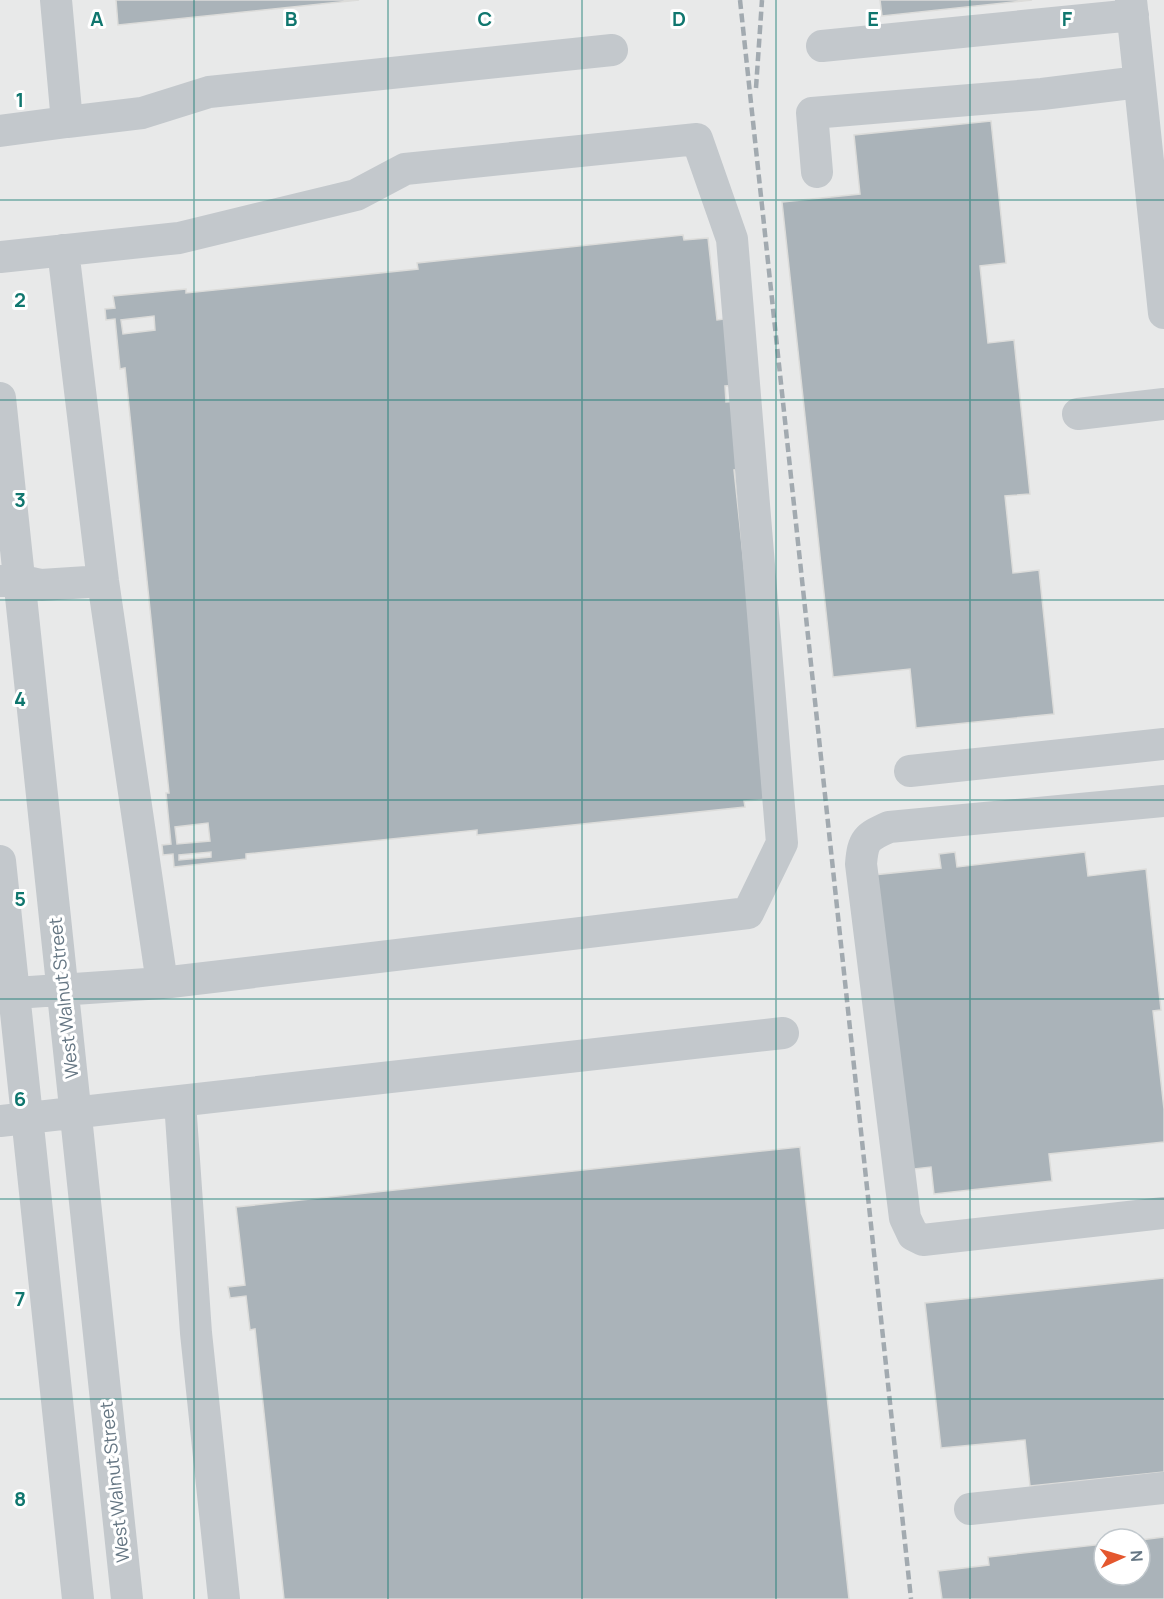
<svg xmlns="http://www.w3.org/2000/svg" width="1164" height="1599" font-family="Manrope,sans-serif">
  <rect width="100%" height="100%" fill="#fafaf8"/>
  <path fill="#e8e9e9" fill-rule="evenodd" d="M0,0H1164V1599H0ZM1104,1539H1140V1575H1104Z"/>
  <path fill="#aab3b9" stroke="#dcdcda" stroke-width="1.5" fill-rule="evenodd" d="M116,0H359L118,25Z
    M880,0H1032L882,16Z
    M991,121L1006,263L980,266L988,343L1014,340L1030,494L1005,496L1013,573L1039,570L1054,714L916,728L910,669L833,677L782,202L860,194L854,135Z
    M683,235L684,240L708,238L717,320L732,318L739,385L725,386L726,402L738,401L745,469L734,470L769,799L744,801L745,807L477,835V830L246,854V859L174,867L173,854L163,855L162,845L171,844L166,793H169L125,368L120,369L115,319L106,320L105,309L115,308L113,296L186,289V293L418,269L417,263ZM154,316L155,330L123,334L121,320ZM208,823L210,841L177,844L175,827ZM211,852V857L179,860V855Z
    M955,852L957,867L1085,852L1088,876L1146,869L1161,1010L1153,1011L1164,1109V1142L1049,1154L1052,1181L934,1194L931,1167L905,1170L873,875L941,868L939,854Z
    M800,1147L849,1599H284L255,1329L250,1330L246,1296L230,1298L228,1287L245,1285L236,1207Z
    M1164,1278V1472L1030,1486L1025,1440L941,1448L925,1303Z
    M1164,1537V1599H942L938,1571L989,1565L988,1557L1104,1544V1575H1140V1540Z"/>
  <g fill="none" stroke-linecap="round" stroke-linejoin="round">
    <path stroke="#c3c8cc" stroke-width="32" d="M1131,0L1164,313
      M822,46L1133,15
      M67,122L142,113L209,92L612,50
      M0,131L67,122L56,0
      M817,172L812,113L1042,94L1139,82
      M63,250L103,581L162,983
      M0,257L179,238L356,195L405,169L697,139L732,239L782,843L748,913L162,983L0,994
      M0,398L127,1599
      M1078,414L1164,404
      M1,581L19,580L41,585L103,581
      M910,771L1164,744
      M1164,801L889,827C866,837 863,840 861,864L905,1218L913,1235L923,1240L1164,1213
      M0,861L78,1599
      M180,1102L196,1333L224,1599
      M0,1121L783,1033
      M970,1509L1164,1488"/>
    <path stroke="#a2aab0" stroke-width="4.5" stroke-dasharray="9 4.5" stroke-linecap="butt" d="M740,0L911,1599
      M756,88L762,0"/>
  </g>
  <path fill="none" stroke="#0f766e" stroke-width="1.5" stroke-opacity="0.55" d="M194,0V1599M388,0V1599M582,0V1599M776,0V1599M970,0V1599M0,200H1164M0,400H1164M0,600H1164M0,800H1164M0,999H1164M0,1199H1164M0,1399H1164"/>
  <g text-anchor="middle" stroke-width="6" stroke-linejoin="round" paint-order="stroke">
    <g font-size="18" fill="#657683" stroke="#fff">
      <text transform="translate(64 998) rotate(-96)" y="6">West Walnut Street</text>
      <text transform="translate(115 1482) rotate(-96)" y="6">West Walnut Street</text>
    </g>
  </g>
  <g font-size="20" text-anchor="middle" font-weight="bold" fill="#0f766e" stroke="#fff" stroke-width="6" stroke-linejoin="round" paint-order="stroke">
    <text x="97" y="26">A</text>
    <text x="291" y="26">B</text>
    <text x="485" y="26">C</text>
    <text x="679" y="26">D</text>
    <text x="873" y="26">E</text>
    <text x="1067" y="26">F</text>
    <text x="20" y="107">1</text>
    <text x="20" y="307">2</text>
    <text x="20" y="507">3</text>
    <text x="20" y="706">4</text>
    <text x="20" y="906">5</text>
    <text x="20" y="1106">6</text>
    <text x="20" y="1306">7</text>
    <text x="20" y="1506">8</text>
  </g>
  <g transform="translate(1122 1557) rotate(86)"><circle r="28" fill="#ffffff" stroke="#c1c8cd" stroke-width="1.5"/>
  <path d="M0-4.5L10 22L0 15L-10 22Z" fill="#e4572e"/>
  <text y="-9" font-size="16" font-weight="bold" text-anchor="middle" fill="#657683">N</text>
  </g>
</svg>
